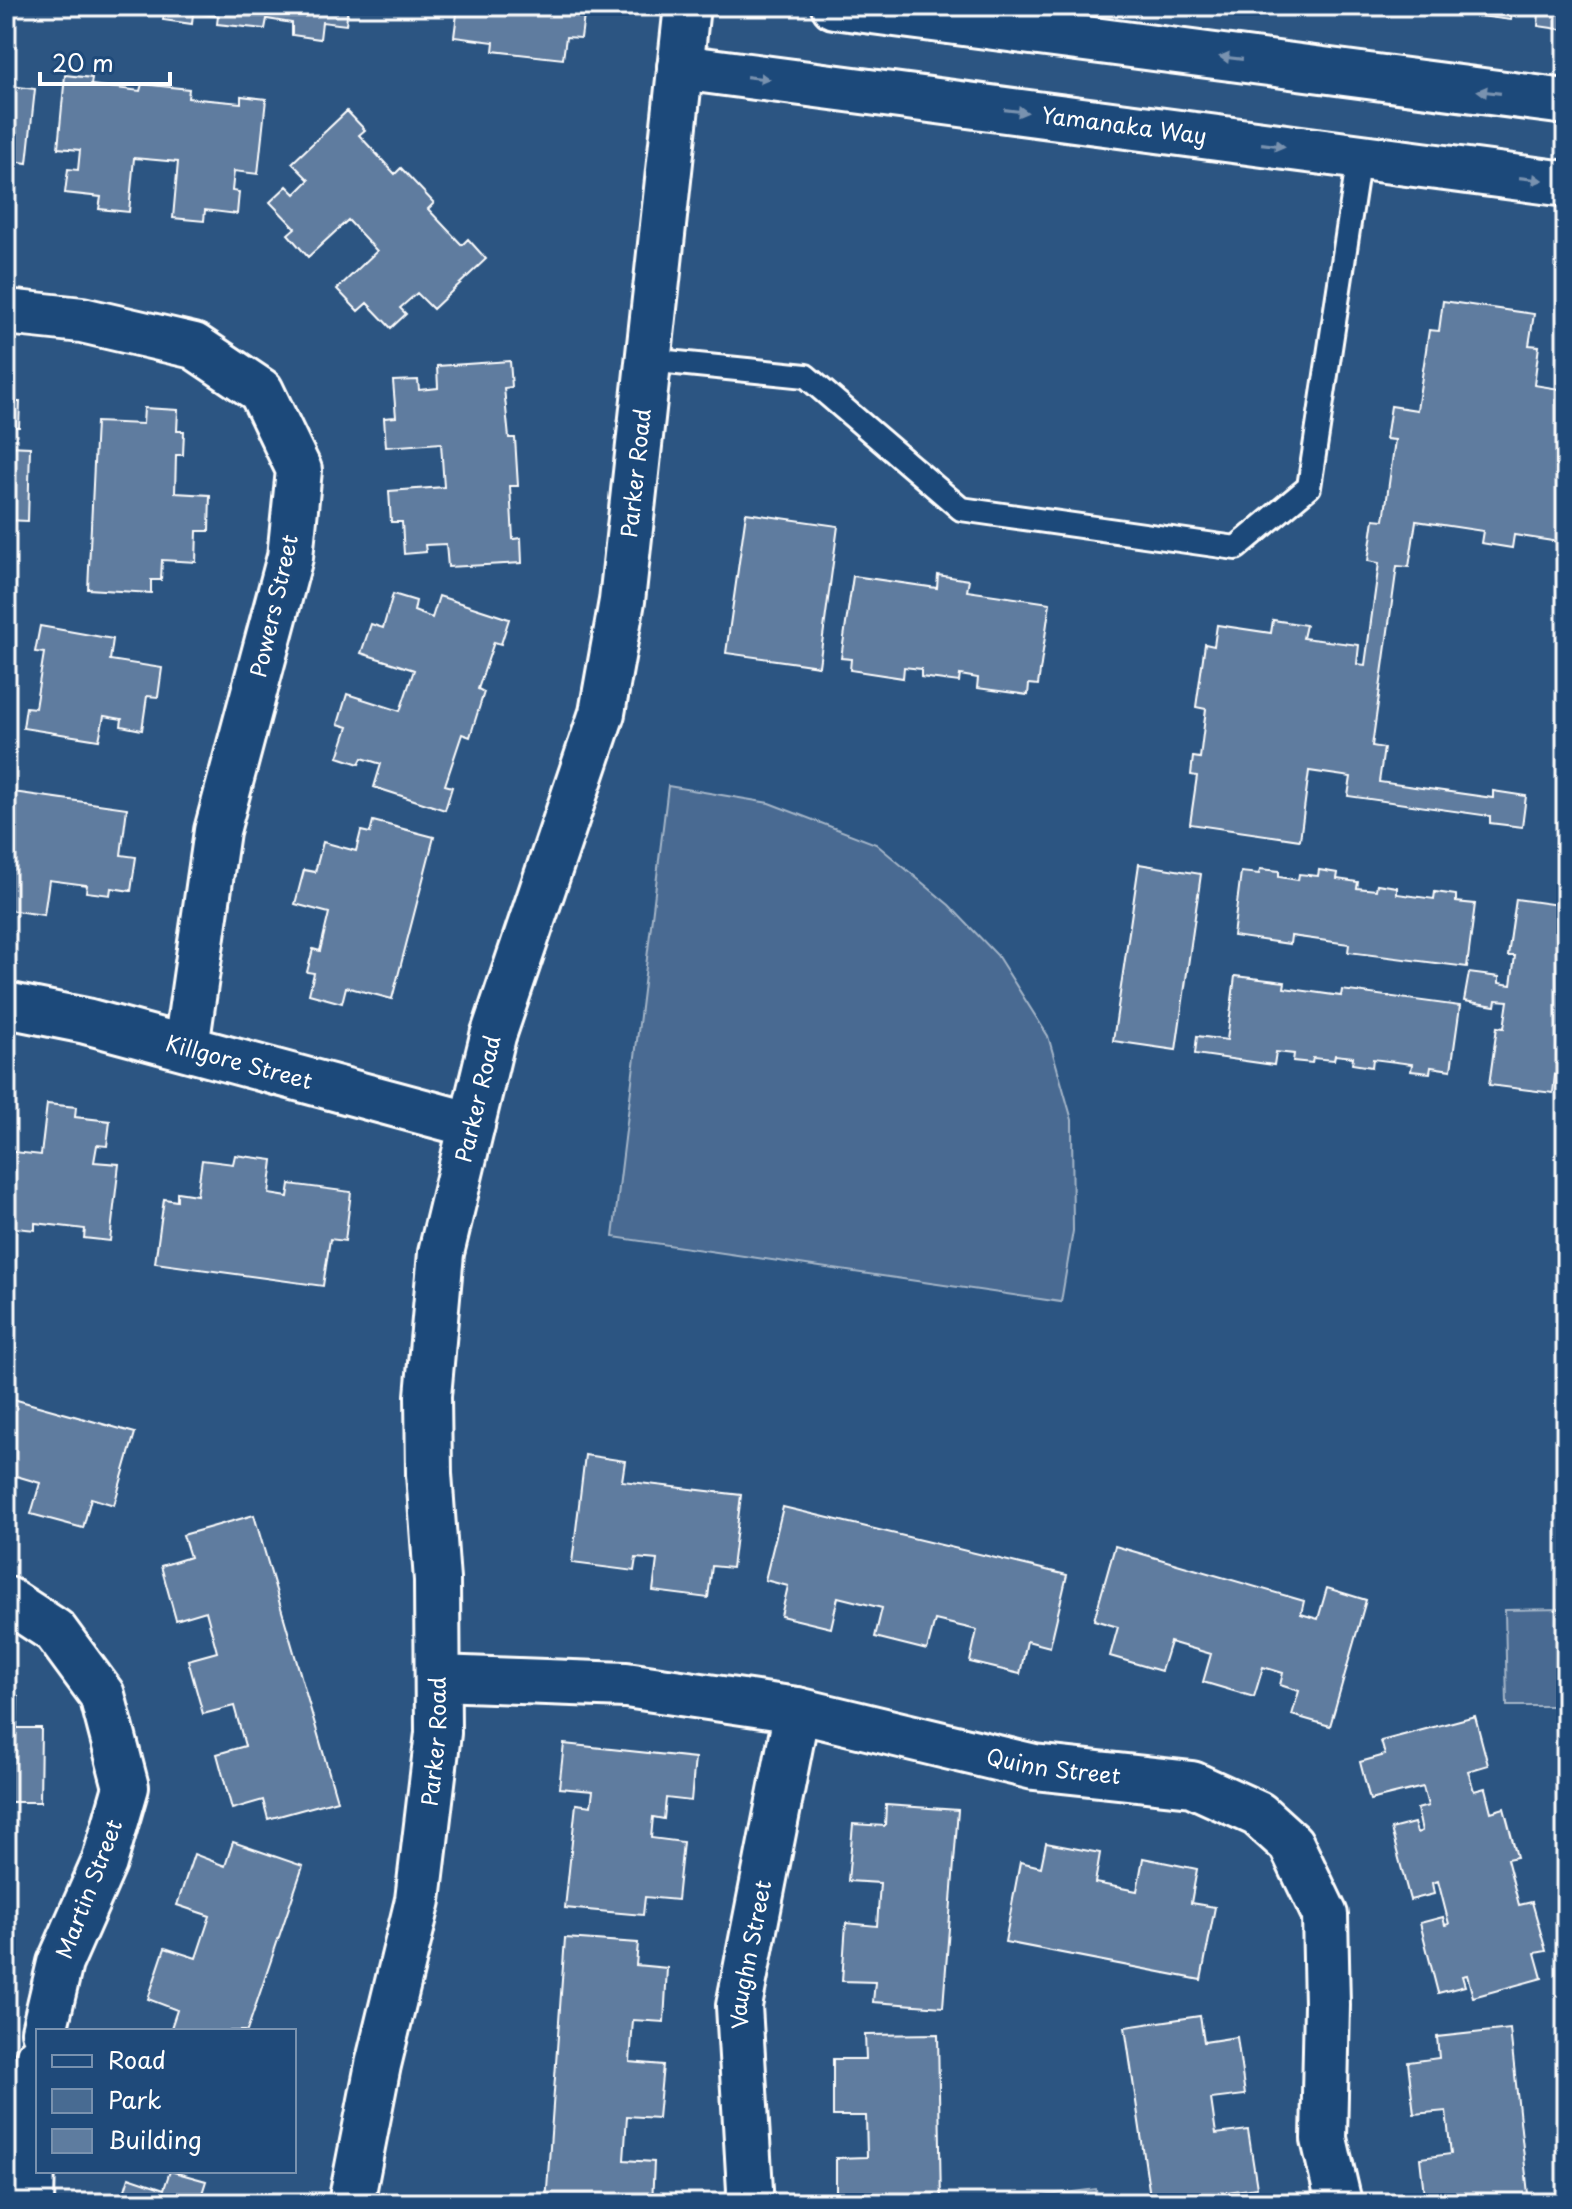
<svg xmlns="http://www.w3.org/2000/svg" width="1572" height="2209" font-family="'Playpen Sans',sans-serif">
  <rect width="100%" height="100%" fill="#2c5582"/>
  <filter id="ink" filterUnits="userSpaceOnUse"><feTurbulence type="fractalNoise" baseFrequency=".0125" numOctaves="2"/><feDisplacementMap in="SourceGraphic" scale="16" xChannelSelector="R" yChannelSelector="G"/><feConvolveMatrix kernelMatrix="1 2 1 2 8 2 1 2 1" color-interpolation-filters="sRGB"/></filter>
  <g filter="url(#ink)">
    <path fill="#486b92" stroke="#a4b5c8" stroke-width="2" d="M668,786L769,803L876,844L949,905L997,955L1048,1036L1072,1120L1073,1231L1061,1302L613,1237Z
      M1566,1609V1706H1507L1505,1610Z
      M1096,2189L1098,2203H1009V2200Z"/>
    <path fill="#5e7c9f" stroke="#fff" stroke-width="2" d="M163,6H348L346,25L322,22L320,39L292,35V23L267,19L265,29L217,24L218,16L193,13L192,24L163,20L165,6Z
      M458,6H573L585,8L581,38L566,37L563,59L493,51L494,42L454,37Z
      M1409,6H1439L1438,13L1409,10Z
      M1464,6H1566V30L1538,26L1539,13L1513,10L1511,20L1463,14Z
      M65,75L92,78L91,85L140,91L142,84L189,89L188,98L241,103V96L266,99L258,174L234,171L232,191L239,192L237,214L205,210L204,221L173,218L178,162L134,158L129,212L99,209L101,197L65,193L68,169L78,170L80,150L58,148Z
      M11,86L35,89L27,163L6,160V93H11Z
      M347,111L365,130L359,135L395,174L401,168L434,203L428,209L462,245L468,239L486,259L433,309L417,293L400,308L406,314L391,328L367,303L358,311L337,289L377,251L348,220L308,257L288,234L295,228L270,202L287,186L295,194L309,180L292,163Z
      M1443,301L1534,314L1529,345L1539,346L1534,385L1566,390V543L1514,535L1512,548L1481,543L1483,531L1416,521L1409,567L1397,566L1372,746L1384,748L1379,782L1493,798V791L1526,796L1522,827L1490,823V816L1348,796L1351,777L1309,771L1300,840L1190,824L1197,776L1191,775L1193,757L1200,758L1206,709L1196,707L1205,644L1214,646L1217,625L1271,633L1273,620L1306,625L1303,638L1359,645L1357,664L1365,665L1379,563L1368,561L1374,519L1384,520L1395,440L1386,439L1391,406L1417,410L1429,330L1439,331Z
      M510,361L512,387L504,388L509,438H515L518,486H510L513,539L521,538L522,563L448,567L446,544L425,545L426,552L404,554L402,522H391L389,491L444,487L441,443L386,447L384,418L396,417L393,381L418,380L419,390L438,388L437,366Z
      M6,402H20L19,427H8V446L30,447L28,521L6,520Z
      M144,408L178,410L177,431H184L183,455H176L175,493L210,495L209,531H197L196,562L162,560L161,580H151V593L88,589L96,422L143,424Z
      M746,513L838,526L819,666L726,653Z
      M938,575L969,580L967,591L1050,603L1038,685L1029,684L1028,695L977,688L978,678L960,675L959,682L921,677V669L904,667L903,678L850,670L851,659L841,658L853,576L937,588Z
      M393,594L416,601L414,611L432,618L439,596L509,619L501,644L494,642L478,689L484,692L470,737L462,734L445,785L452,787L445,810L374,787L381,764L362,758L359,764L338,757L348,727L338,724L347,694L400,711L414,670L361,653L371,624L383,628Z
      M40,626L113,639L110,660L162,668L158,697L147,696L142,730L121,726L122,719L104,716L99,740L23,728L26,707L35,708L44,653L35,652Z
      M6,791L127,808L121,855L136,857L131,891L111,888L110,895L86,892L87,885L49,880L44,915L8,910L10,899L6,898Z
      M373,821L434,837L392,999L346,987L342,1003L309,994L314,973L307,972L313,949L320,951L329,913L295,904L304,870L315,872L323,842L356,851L361,831L370,833Z
      M1139,864L1201,874L1176,1050L1113,1041Z
      M1260,869L1279,871V877L1298,880L1299,874L1318,876L1319,870L1338,873L1337,879L1358,882L1357,888L1376,890L1377,884L1397,887V894L1434,899L1435,892L1456,895V902L1475,904L1467,967L1348,952L1349,944L1291,936L1290,944L1233,936L1241,872L1259,874Z
      M1516,899L1566,906V1038L1560,1039L1557,1056L1566,1057L1564,1076L1555,1075L1553,1093L1489,1085L1497,1027L1504,1028L1508,1001L1496,1000L1495,1006L1464,1001L1469,973L1499,977V983L1511,985L1515,956H1508Z
      M1235,976L1285,982L1284,988L1341,996L1342,990L1460,1006L1451,1070L1431,1067L1430,1073L1411,1071L1412,1064L1373,1059L1372,1067L1352,1064L1353,1057L1335,1055L1334,1060L1313,1058L1312,1063L1293,1061L1294,1054L1276,1052L1274,1065L1195,1054L1197,1036L1227,1040Z
      M47,1104L76,1107L75,1117L110,1121L107,1146L97,1145L94,1162L119,1164L110,1241L84,1238L85,1229L35,1223V1230L6,1227V1151L41,1155Z
      M235,1155L273,1160L269,1194L288,1197L290,1184L351,1192L345,1241L330,1239L323,1286L155,1263L164,1199L177,1201V1192L197,1195L202,1160L233,1164Z
      M6,1397L135,1433L114,1505L91,1498L83,1528L31,1514L40,1483L6,1473Z
      M585,1455L625,1461L622,1481L741,1495L732,1568L712,1566L708,1598L653,1591L657,1560L636,1558L634,1571L572,1563Z
      M783,1507L1067,1575L1050,1647L1027,1641L1020,1674L970,1662L977,1630L935,1620L927,1650L875,1637L882,1608L838,1597L831,1628L781,1616L788,1586L765,1580Z
      M254,1515L337,1800L268,1819L263,1800L232,1809L217,1754L245,1746L234,1706L203,1714L188,1660L217,1652L206,1611L176,1620L161,1566L190,1557L183,1535Z
      M1115,1546L1304,1601L1301,1614L1318,1619L1327,1588L1366,1600L1330,1726L1292,1715L1299,1691L1280,1685L1283,1673L1263,1667L1254,1697L1203,1682L1211,1654L1170,1642L1161,1671L1110,1656L1118,1627L1094,1620Z
      M6,1696H18L17,1728H41L40,1802H6Z
      M1475,1716L1488,1765L1468,1771L1474,1791L1485,1788L1491,1812L1504,1808L1517,1857L1507,1859L1519,1905L1532,1902L1546,1951L1535,1953L1542,1978L1473,1997L1467,1975L1462,1976L1465,1986L1438,1993L1420,1923L1443,1917L1445,1925L1449,1924L1438,1881L1432,1883L1434,1894L1410,1900L1391,1829L1414,1823L1417,1833L1422,1831L1417,1809L1428,1806L1423,1787L1370,1800L1360,1762L1385,1755L1381,1741Z
      M564,1744L695,1758L691,1801L666,1798L664,1819L653,1817L651,1838L683,1842L677,1900L645,1897L643,1915L565,1908L576,1804L591,1806L593,1791L559,1788Z
      M886,1805L958,1810L943,2007L873,2002L875,1982L842,1981L846,1923L877,1926L880,1883L848,1881L853,1824L885,1826Z
      M233,1842L303,1866L247,2031H170L177,2010L148,1999L165,1948L196,1958L210,1916L177,1905L194,1854L225,1866Z
      M1046,1843L1100,1853L1095,1883L1137,1891L1143,1858L1197,1869L1191,1903L1215,1907L1201,1980L1005,1942L1020,1862L1041,1867Z
      M565,1938L638,1943L636,1965L667,1968L664,2022L633,2020L630,2062L663,2065L658,2118L627,2116L624,2160L654,2162L652,2203H546Z
      M1200,2016L1204,2042L1237,2037L1245,2095L1211,2099L1216,2134L1248,2130L1257,2188L1226,2192L1227,2203H1151L1125,2027Z
      M1510,2029L1529,2203H1425L1420,2158L1451,2154L1446,2111L1414,2114L1408,2062L1439,2058L1437,2037Z
      M938,2034L941,2203H836V2158L867,2157L866,2116H833V2059H866L865,2035Z
      M170,2171L206,2181L199,2203H121L129,2177L164,2189Z"/>
    <g fill="none" stroke-linecap="round" stroke-linejoin="round">
      <g stroke="#fff" stroke-width="28">
        <path id="service" d="M648,360L806,376L961,509L1236,548L1309,487L1359,157"/>
      </g>
      <g stroke="#fff" stroke-width="50">
        <g id="minor">
          <path d="M6,312L82,320L194,346L261,391L299,470L290,557L217,831L186,1047"/>
          <path id="s1" d="M6,1005L86,1021L472,1125"/>
          <path d="M6,1599L55,1631L102,1695L126,1787L104,1863L60,1963L44,2031"/>
          <path id="s2" d="M438,1678L626,1685L797,1710L1034,1767L1192,1784L1258,1814L1291,1844L1325,1915L1327,2005L1324,2139L1339,2203"/>
          <path d="M31,2203L32,2163L38,2058"/>
          <path id="s3" d="M351,2203L378,2065L418,1900L438,1733L437,1580L429,1474L428,1396L441,1253L493,1036L602,713L622,601L687,6"/>
          <path id="s4" d="M749,2203L750,2190L739,2006L797,1710"/>
        </g>
      </g>
      <g stroke="#fff" stroke-width="50">
        <g id="tertiary">
          <path d="M834,6L1566,102"/>
          <path id="s5" d="M680,67L1566,184"/>
        </g>
      </g>
      <use href="#service" stroke="#1f4a7a" stroke-width="22"/>
      <use href="#minor" stroke="#1f4a7a" stroke-width="44"/>
      <use href="#tertiary" stroke="#1f4a7a" stroke-width="44"/>
    </g>
    <defs><path id="oneway-solid" d="M-6-.8H1V-3.2L6.5 0L1 3.2V.8H-6Z" transform="scale(2)"/></defs>
    <g fill="#7992af">
      <use href="#oneway-solid" transform="translate(1231 58) rotate(-173)"/>
      <use href="#oneway-solid" transform="translate(758 78) rotate(7)"/>
      <use href="#oneway-solid" transform="translate(1489 92) rotate(-173)"/>
      <use href="#oneway-solid" transform="translate(1016 111) rotate(7)"/>
      <use href="#oneway-solid" transform="translate(1273 145) rotate(7)"/>
      <use href="#oneway-solid" transform="translate(1531 179) rotate(7)"/>
    </g>
  </g>
  <g text-anchor="middle" stroke-width="6" stroke-linejoin="round" paint-order="stroke">
    <g font-size="22" fill="#fff" stroke="#1f4a7a">
      <text dy="8" stroke="none"><textPath href="#s5" startOffset="448">Yamanaka Way</textPath></text>
      <text dy="8" stroke="none"><textPath href="#s3" startOffset="1766">Parker Road</textPath></text>
      <text transform="translate(274 606) rotate(-77)" y="8">Powers Street</text>
      <text dy="8" stroke="none"><textPath href="#s1" startOffset="240">Killgore Street</textPath></text>
      <text dy="8" stroke="none"><textPath href="#s3" startOffset="1118">Parker Road</textPath></text>
      <text dy="8" stroke="none"><textPath href="#s3" startOffset="470">Parker Road</textPath></text>
      <text dy="8" stroke="none"><textPath href="#s2" startOffset="624">Quinn Street</textPath></text>
      <text transform="translate(89 1889) rotate(-69)" y="8">Martin Street</text>
      <text dy="8" stroke="none"><textPath href="#s4" startOffset="250">Vaughn Street</textPath></text>
    </g>
  </g>
  <rect width="1572" height="2209" fill="none" stroke="#1f4a7a" stroke-width="32"/>
  <rect x="16" y="16" width="1540" height="2177" fill="none" stroke="#fff" stroke-width="3" filter="url(#ink)"/>
  <rect x="36" y="2029" width="260" height="144" fill="#1f4a7a" stroke="#7992af" stroke-width="2"/>
  <rect x="52" y="2055" width="40" height="12" fill="#1f4a7a" stroke="#7992af" stroke-width="2"/>
  <text x="108" y="2069" font-size="24" fill="#ffffff">Road</text>
  <rect x="52" y="2089" width="40" height="24" fill="#486b92" stroke="#7992af" stroke-width="2"/>
  <text x="108" y="2109" font-size="24" fill="#ffffff">Park</text>
  <rect x="52" y="2129" width="40" height="24" fill="#5e7c9f" stroke="#7992af" stroke-width="2"/>
  <text x="108" y="2149" font-size="24" fill="#ffffff">Building</text>
  <path d="M40 72v12h130v-12" fill="none" stroke="#ffffff" stroke-width="4"/>
  <text x="52" y="72" font-size="24" fill="#ffffff" stroke="#1f4a7a" stroke-width="6" paint-order="stroke">20 m</text>
</svg>
